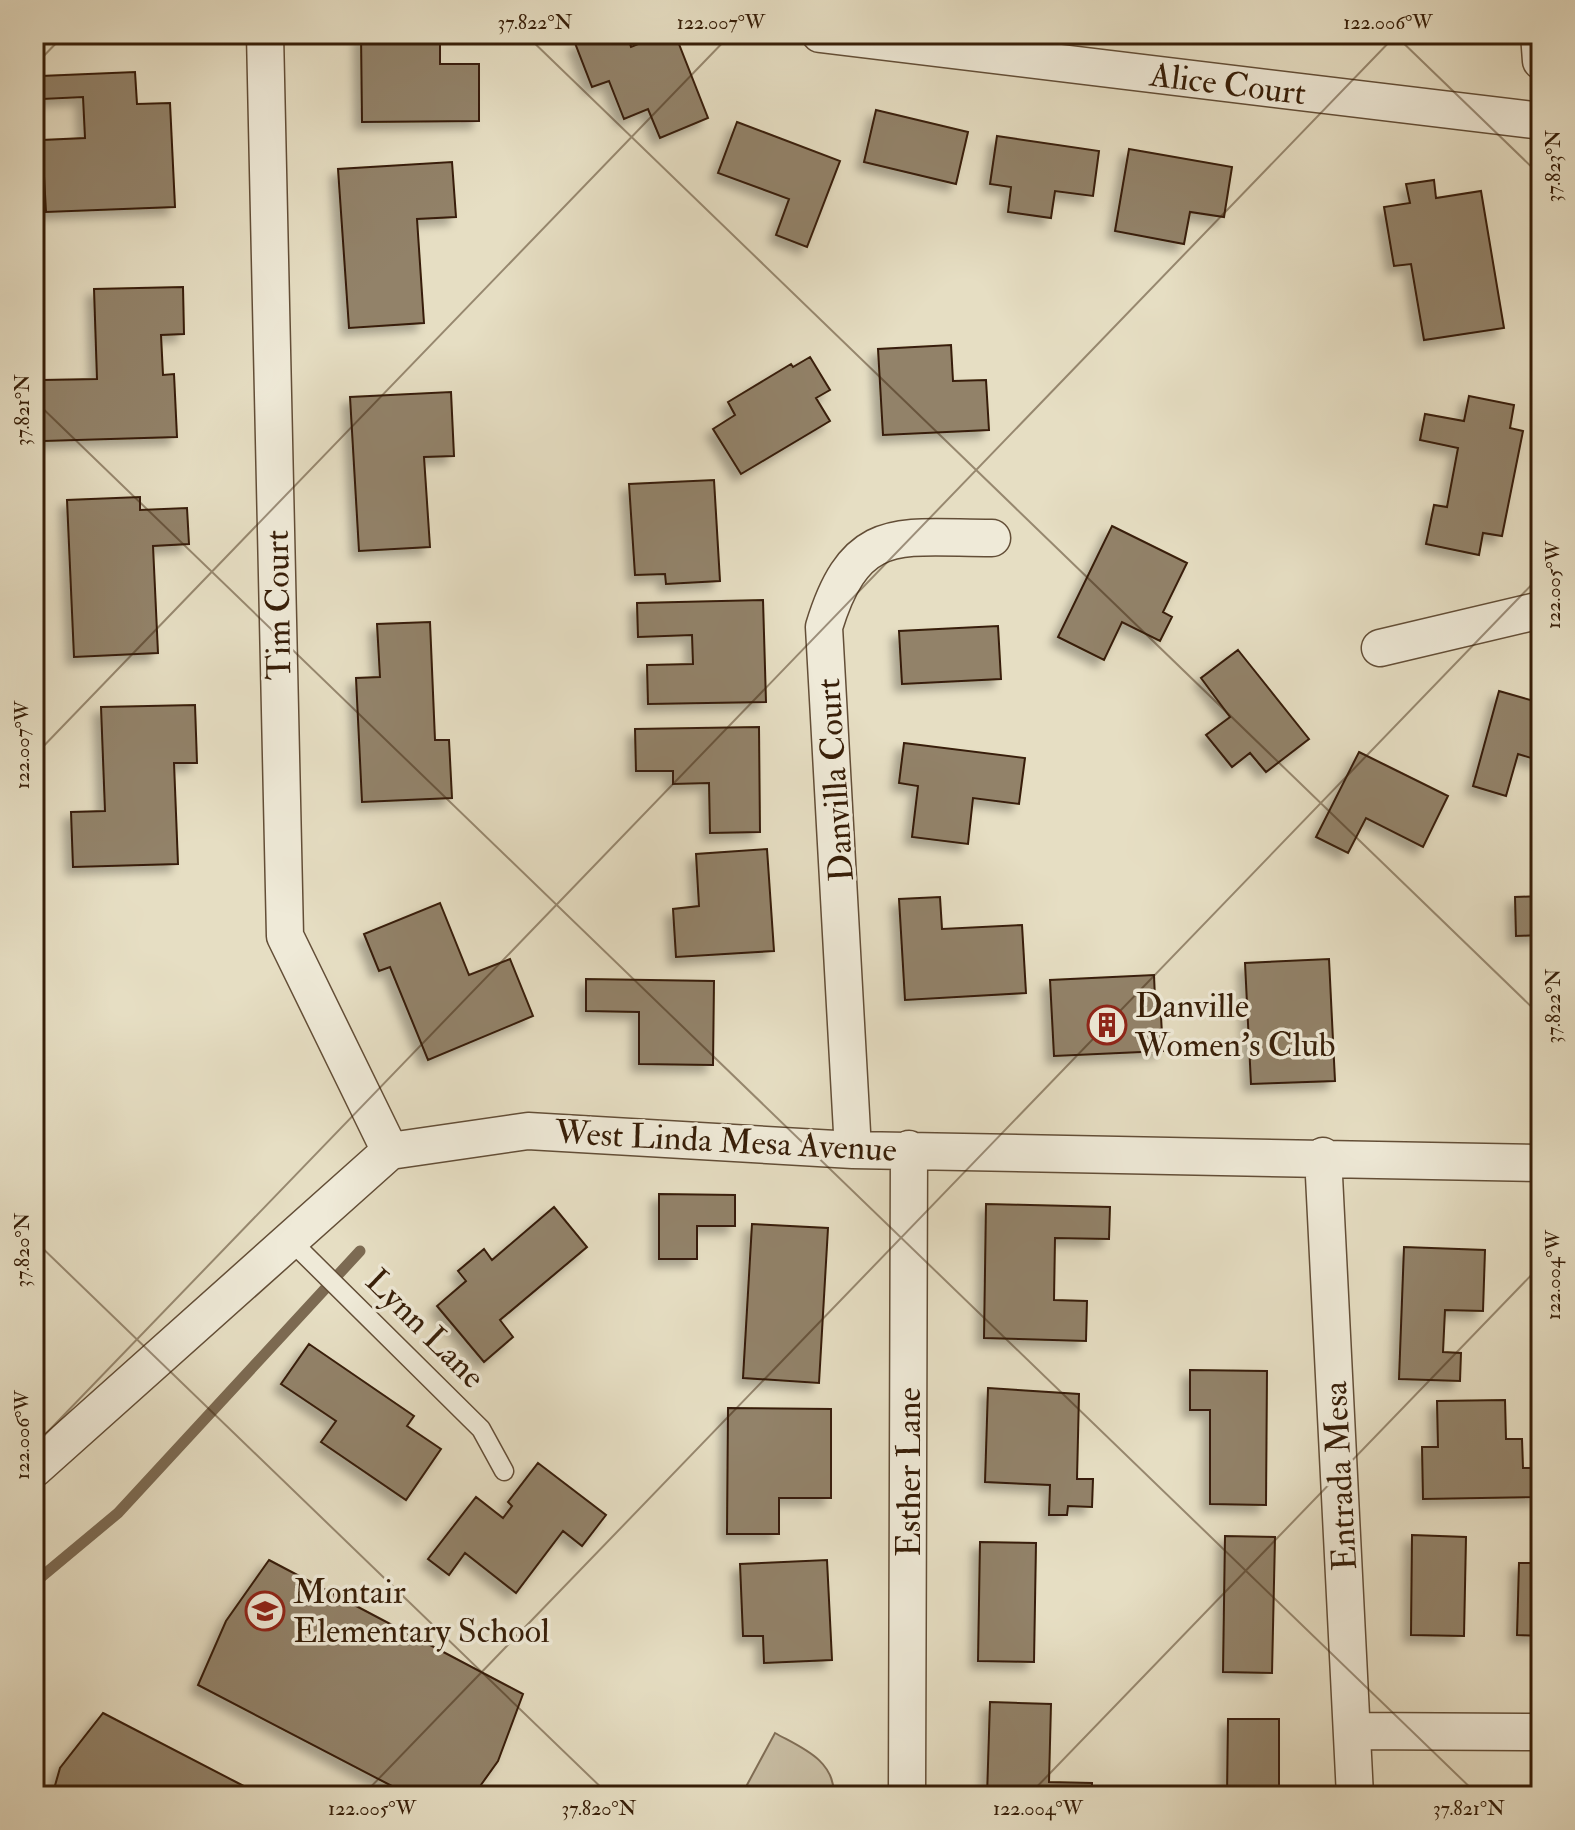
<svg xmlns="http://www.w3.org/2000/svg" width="1575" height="1830" font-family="'IM FELL Double Pica',serif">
  <defs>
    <filter id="shadow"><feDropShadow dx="-7" dy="7" stdDeviation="4" flood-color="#0004"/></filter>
  </defs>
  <rect width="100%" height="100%" fill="#e6dec3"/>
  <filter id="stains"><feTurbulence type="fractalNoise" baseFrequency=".0025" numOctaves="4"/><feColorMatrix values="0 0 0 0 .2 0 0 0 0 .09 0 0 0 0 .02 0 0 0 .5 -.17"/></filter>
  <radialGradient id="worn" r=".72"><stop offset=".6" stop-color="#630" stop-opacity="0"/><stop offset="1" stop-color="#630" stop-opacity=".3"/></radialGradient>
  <path fill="#c8bda3" stroke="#806e56" stroke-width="2" d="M775,1733C802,1748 835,1760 834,1796H741Z"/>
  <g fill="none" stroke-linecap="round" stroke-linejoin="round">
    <path stroke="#7c6a52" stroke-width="11" d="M34,1583L118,1513L360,1251"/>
  </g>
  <path fill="#928269" stroke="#371e08" stroke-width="2" filter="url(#shadow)" d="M361,34H440V64H479V121L362,122Z
    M600,34H627L631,47L663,34H675L708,118L660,138L648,109L624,119L609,81L592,87L575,43Z
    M135,72L137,104L170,103L175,207L46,212L42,140L85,138L83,97L42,99L41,76Z
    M876,110L968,132L956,184L864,162Z
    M737,122L840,161L807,247L776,235L789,199L718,173Z
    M997,136L1099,151L1093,196L1055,191L1051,218L1008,212L1011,187L990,184Z
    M1129,149L1232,167L1224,217L1190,212L1184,244L1115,231Z
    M452,162L456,217L417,219L424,323L349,328L338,169Z
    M1434,180L1436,198L1481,191L1504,328L1424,340L1411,264L1394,266L1384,207L1410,203L1406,184Z
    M183,287L184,334L161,335L163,375L174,374L177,437L44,441L42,380L97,379L94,289Z
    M951,345L953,381L986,380L989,430L883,435L878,349Z
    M810,357L830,390L816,398L830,421L741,474L713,429L735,415L728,402L791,364L793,367Z
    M451,392L454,456L424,457L430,547L359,551L350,397Z
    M1469,396L1514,405L1510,428L1523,431L1502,536L1483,533L1479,555L1426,544L1434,505L1447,507L1458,448L1420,440L1425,414L1464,421Z
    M714,480L720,581L666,584L665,574L635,575L629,484Z
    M140,497V510L187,508L189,544L153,546L158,653L74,657L67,500Z
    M1112,526L1187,563L1163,612L1172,617L1160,641L1122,622L1104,660L1058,637Z
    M763,600L766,702L648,704L647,665L693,664L692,635L638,637L637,603Z
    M430,622L435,740H449L452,798L362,802L356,678L380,677L377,624Z
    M998,626L1001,679L902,684L899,631Z
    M1238,650L1309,739L1266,772L1250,753L1232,767L1206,735L1230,717L1201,678Z
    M1499,691L1541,703V761L1518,754L1506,796L1473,786Z
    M195,705L197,763H174L178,864L73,867L71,812L105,811L101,707Z
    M759,727L760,832L710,833L709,783L673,784V771H636L635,729Z
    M904,743L1025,758L1019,804L973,798L968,844L912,837L918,786L899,783Z
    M1359,752L1448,796L1423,847L1366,818L1348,853L1316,837Z
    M767,849L774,951L676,957L673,909L699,906L696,854Z
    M1541,896V935L1516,936L1515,897Z
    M940,897L942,929L1022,925L1026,993L905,1000L899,899Z
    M440,903L469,975L510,959L533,1016L428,1060L390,967L379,971L364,934Z
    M1329,959L1335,1081L1251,1084L1245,963Z
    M1154,975L1155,999H1160L1163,1051L1054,1056L1050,980Z
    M586,979L714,981L713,1065L639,1064V1012L586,1011Z
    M659,1194L735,1195V1226H697V1259H659Z
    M986,1204L1110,1207L1109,1239L1055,1238L1054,1300L1087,1301L1086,1341L984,1338Z
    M554,1207L587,1247L500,1320L513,1337L484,1362L437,1306L466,1281L458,1271L484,1249L492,1260Z
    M752,1224L828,1228L819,1383L743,1378Z
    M1404,1247L1485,1250L1483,1311L1445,1310L1443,1352L1461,1353L1460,1381L1399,1379Z
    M309,1344L414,1416L407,1426L441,1449L406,1500L321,1442L336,1421L281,1384Z
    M1190,1370L1267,1371L1266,1505L1210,1504V1410H1190Z
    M988,1388L1079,1394L1077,1479H1093L1092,1507L1068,1506L1067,1515H1049L1050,1485L985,1482Z
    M1505,1400L1506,1439H1522L1523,1468H1539V1497L1423,1499L1422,1447H1438L1437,1401Z
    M728,1408L831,1409V1498H779V1534H727Z
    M538,1463L606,1515L582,1546L563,1531L516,1593L465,1553L449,1575L428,1559L476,1497L503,1518L512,1506L508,1502Z
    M1412,1535L1466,1537L1464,1636L1411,1635Z
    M1225,1536L1275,1537L1272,1673L1223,1672Z
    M980,1542L1036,1543L1034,1662L978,1661Z
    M269,1560L523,1694L498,1761L473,1796H411L198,1685L226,1621Z
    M827,1560L832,1660L764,1663L763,1636H743L740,1564Z
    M1519,1563H1541V1636L1517,1635Z
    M990,1702L1051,1704L1049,1782L1092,1783V1796H987Z
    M103,1713L263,1796H52L60,1768Z
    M1228,1719H1279V1796H1227Z
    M1431,1787L1484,1788V1796H1431Z"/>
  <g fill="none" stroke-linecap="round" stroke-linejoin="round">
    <g stroke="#634e37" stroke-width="21">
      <path id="service" d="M290,1240L481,1429L504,1471"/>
    </g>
    <g stroke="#634e37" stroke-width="39">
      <path id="minor" d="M265,34L285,936L390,1151
        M820,34L1541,121
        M1539,34L1541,61
        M1380,648L1541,610
        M853,1150L824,627C856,522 899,538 992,538
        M1323,1156L1355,1796
        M34,1469L390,1151L528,1131L853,1150L1541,1163
        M1352,1731L1541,1732
        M907,1796L909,1149"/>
    </g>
    <use href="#service" stroke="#efead8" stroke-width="18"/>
    <use href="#minor" stroke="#efead8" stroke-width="36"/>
  </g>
  <path fill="none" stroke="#371e08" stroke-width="2" stroke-opacity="0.45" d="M525,34L1541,1016M1394,34L1541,176M34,66L65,34M34,400L1479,1796M34,756L731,34M34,1240L610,1796M34,1446L1397,34M362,1796L1541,575M1028,1796L1541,1265"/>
  <defs>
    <g id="building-ring" transform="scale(2)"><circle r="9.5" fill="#efead8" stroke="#8f2418" stroke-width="1.5"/><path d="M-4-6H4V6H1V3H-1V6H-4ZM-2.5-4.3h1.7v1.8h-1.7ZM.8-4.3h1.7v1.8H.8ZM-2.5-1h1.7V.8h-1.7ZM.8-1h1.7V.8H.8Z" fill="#8f2418"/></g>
    <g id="school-ring" transform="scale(2)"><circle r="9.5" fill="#efead8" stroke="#8f2418" stroke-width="1.5"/><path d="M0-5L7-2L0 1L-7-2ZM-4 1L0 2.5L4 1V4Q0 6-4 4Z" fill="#8f2418"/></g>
  </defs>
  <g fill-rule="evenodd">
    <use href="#building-ring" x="1107" y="1025"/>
    <use href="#school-ring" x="265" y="1611"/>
  </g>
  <g text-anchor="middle" stroke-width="7" stroke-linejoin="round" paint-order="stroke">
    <g font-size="34" fill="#371e08" stroke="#efead8">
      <text transform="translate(1228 83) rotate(7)" y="12">Alice Court</text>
      <text transform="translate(277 605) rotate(-91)" y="12">Tim Court</text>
      <text transform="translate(834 780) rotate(-94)" y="12">Danvilla Court</text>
      <text transform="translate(726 1140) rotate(3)" y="12">West Linda Mesa Avenue</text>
      <text transform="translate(426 1328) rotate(45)" y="12">Lynn Lane</text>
      <text transform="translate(908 1472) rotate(-90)" y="12">Esther Lane</text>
      <text transform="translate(1339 1476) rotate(-93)" y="12">Entrada Mesa</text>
    </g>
    <g font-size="34" fill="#371e08" stroke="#efead8" text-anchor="start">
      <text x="1135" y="1017">Danville<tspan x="1135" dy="39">Women's Club</tspan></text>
      <text x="293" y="1603">Montair<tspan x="293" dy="39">Elementary School</tspan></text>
    </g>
  </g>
  <rect width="1575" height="1830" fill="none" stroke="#e6dec3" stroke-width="88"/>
  <rect x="44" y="44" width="1487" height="1742" fill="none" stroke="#371e08" stroke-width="3"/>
  <g font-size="20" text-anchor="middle" fill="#371e08">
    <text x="535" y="29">37.822°N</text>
    <text x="721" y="29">122.007°W</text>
    <text x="1388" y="29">122.006°W</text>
    <text transform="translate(1553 166) rotate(-90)" y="7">37.823°N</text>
    <text transform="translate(22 410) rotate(-90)" y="7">37.821°N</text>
    <text transform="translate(1553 585) rotate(-90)" y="7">122.005°W</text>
    <text transform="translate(22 745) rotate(-90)" y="7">122.007°W</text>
    <text transform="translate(1553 1006) rotate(-90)" y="7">37.822°N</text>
    <text transform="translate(22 1250) rotate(-90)" y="7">37.820°N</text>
    <text transform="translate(1553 1275) rotate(-90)" y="7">122.004°W</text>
    <text transform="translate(22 1435) rotate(-90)" y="7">122.006°W</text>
    <text x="372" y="1815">122.005°W</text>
    <text x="599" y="1815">37.820°N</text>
    <text x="1038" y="1815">122.004°W</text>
    <text x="1469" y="1815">37.821°N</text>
  </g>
  <rect width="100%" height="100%" filter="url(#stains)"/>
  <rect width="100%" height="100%" fill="url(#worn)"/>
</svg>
